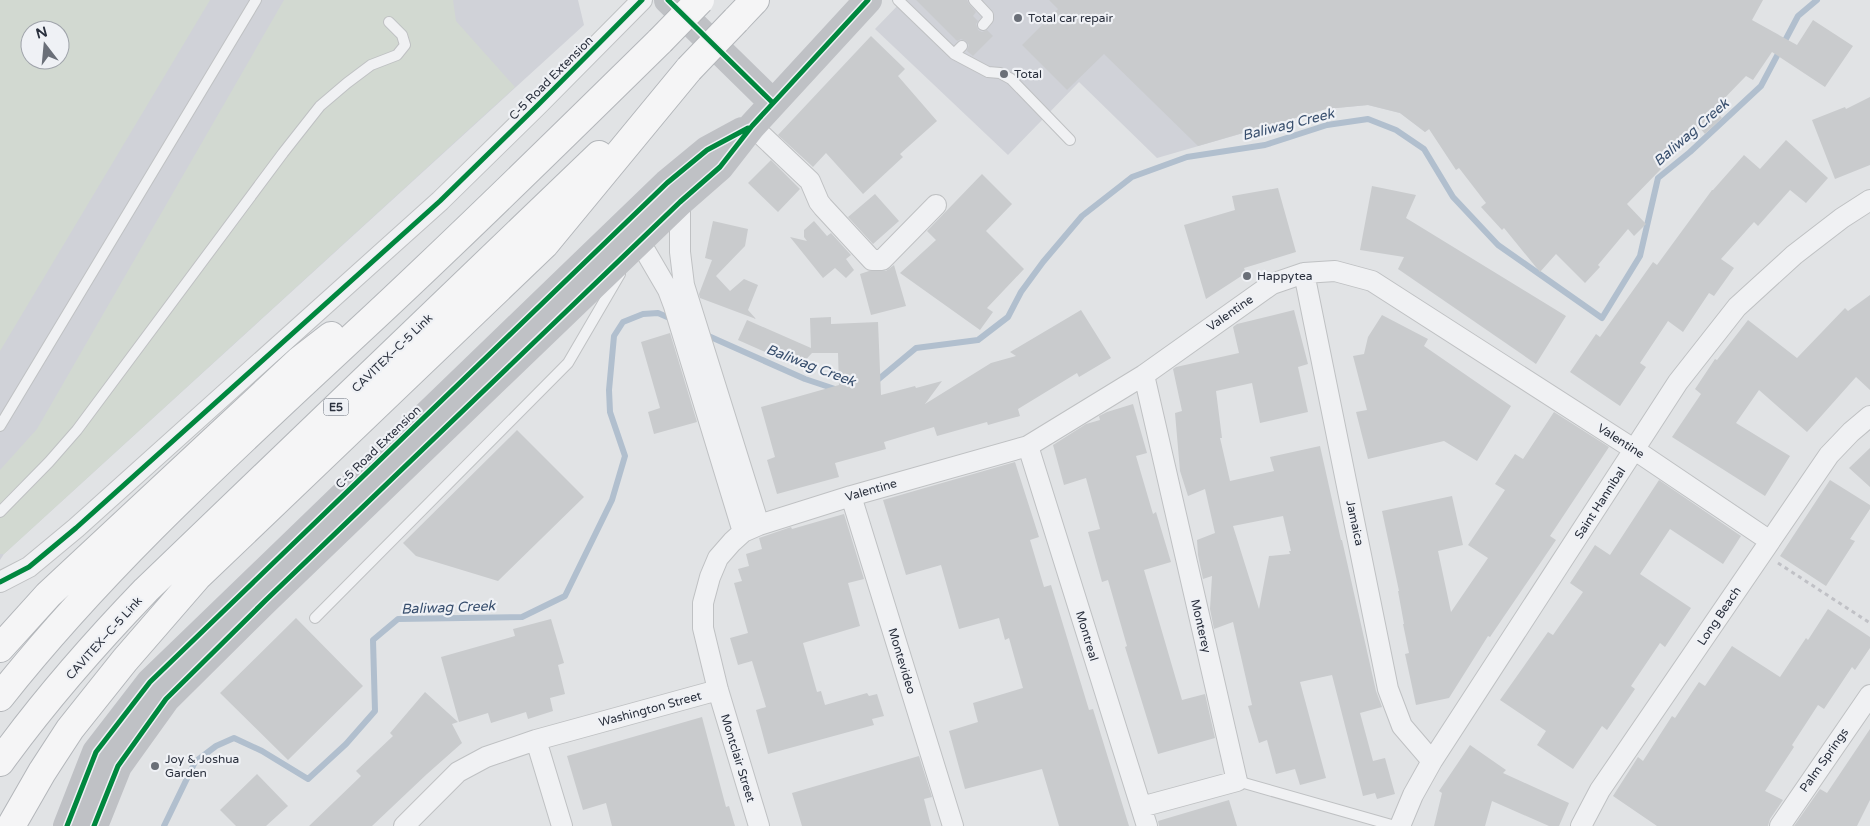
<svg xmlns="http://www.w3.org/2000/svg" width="1870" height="826" font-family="'Varela Round',sans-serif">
  <rect width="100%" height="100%" fill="#e1e3e5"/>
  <path fill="#d0d2d8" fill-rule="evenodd" d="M0,0H578L584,25L4,554L0,560ZM30,30H60V60H30Z
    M903,0H1613L1596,4L1425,132L1400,113L1368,105L1326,109L1157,158L1079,82L1008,155L875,29Z"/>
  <path fill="#d2d9d1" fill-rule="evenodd" d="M0,0H210L0,351ZM30,30H60V60H30Z
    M284,0H453L456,21L515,87L4,554H0V470L37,429Z"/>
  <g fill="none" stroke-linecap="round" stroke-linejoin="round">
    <path stroke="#b1bfce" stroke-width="6" d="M704,334L805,379L838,390
      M874,383L916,348L978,340L1008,317L1021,292L1043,262L1082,216L1132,177L1187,157L1265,145L1327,125L1368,119L1396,130L1424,149L1453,197L1498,245L1602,318L1640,256L1658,178L1690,152L1761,86L1798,16L1817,0
      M164,826L195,762L216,746L234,738L262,751L308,779L346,744L375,711L373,640L398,619L522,617L565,596L612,500L625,456L610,412L609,390L614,336L623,322L643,314L658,313L674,320"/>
  </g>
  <path fill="#c9cbcd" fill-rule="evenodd" d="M916,0H967L969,4L976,12L973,16L978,21L976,24L978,30L982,32L987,30L993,36L973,56L967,51L969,45L966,41L961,39L957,41Z
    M1049,0H1763L1752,20L1797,45L1813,20L1853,46L1825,87L1772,52L1753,80L1746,76L1714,109L1722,118L1705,134L1700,128L1659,167L1661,169L1627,204L1646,224L1634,236L1628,229L1598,265L1600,267L1585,283L1556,254L1540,272L1504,228L1502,230L1481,207L1486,203L1459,168L1456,170L1429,129L1425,132L1400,113L1368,105L1326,109L1198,146L1104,54L1067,90L1022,45L1058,9Z
    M871,36L905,69L898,76L937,121L900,154L903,157L863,194L826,153L813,167L778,135Z
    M1870,97V165L1835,179L1812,120L1845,107L1846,109Z
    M1786,140L1828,178L1806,203L1790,190L1758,226L1754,222L1721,259L1734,268L1714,296L1709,293L1683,332L1668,321L1640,363L1646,367L1620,406L1570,372L1596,334L1600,337L1653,262L1657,265L1712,190H1713L1744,155L1760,169Z
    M771,160L800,189L778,212L748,183Z
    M982,174L1012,204L986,231L1024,269L987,308L993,312L980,330L900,273L936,240L927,231Z
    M1372,186L1416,195L1406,218L1566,316L1536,364L1398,269L1404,257L1360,250Z
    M1278,188L1296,252L1244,268L1246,273L1206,299L1184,225L1235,210L1232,196Z
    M875,194L899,221L873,244L848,217Z
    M713,221L748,229L745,246L716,276L730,291L744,279L758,285L748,310L756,319L700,298L699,294L712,260L705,258Z
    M814,221L827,236L831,233L851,255L846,259L854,270L846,278L835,268L823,278L790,237L807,241L804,237V230Z
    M894,265L906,306L871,315L860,274L869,271H886Z
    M1870,295V390L1856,377L1807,432L1759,390L1736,423L1790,456L1765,496L1672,437L1701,394L1695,389L1715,359L1717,360L1748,320L1797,358L1845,308L1848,311Z
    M1081,310L1111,358L1079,377L1077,373L1018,409L1020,416L988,425L987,422L937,436L934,427L884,442L886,449L835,463L839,477L777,494L767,460L775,457L761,407L839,385L838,353H812L799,367L738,340L747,320L811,348L810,318L831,317V324L878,322L881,395L915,386L916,388L942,381L925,404L991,363L1016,356L1010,352Z
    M1294,310L1308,364L1298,367L1308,412L1260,423L1252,383L1216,391L1222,438H1220L1230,481L1274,471L1270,457L1320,446L1341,540H1342L1376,691L1382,707L1360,713L1373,761L1385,758L1395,794L1377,799L1375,793L1363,796L1332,675L1300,682L1326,778L1300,785L1295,769L1276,774L1267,740L1259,743L1248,706L1252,705L1233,622L1214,629L1210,609L1212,576L1203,579L1198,555L1197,540L1215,533L1205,489L1188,496L1180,471L1175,413L1182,411L1173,369L1176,367L1239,353L1233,327L1237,324ZM1283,516L1291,551H1289L1290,554L1269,556L1259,609L1233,526Z
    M1382,315L1428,339L1424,346L1511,406L1477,461L1444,441L1368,459L1356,412L1367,410L1353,356L1364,354L1368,337Z
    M670,333L697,422L654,434L648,412L660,408L641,342Z
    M1133,404L1147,453L1136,456L1153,514L1156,512L1171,562L1144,570L1182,700L1205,694L1215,738L1158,754L1125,647L1127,646L1108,580L1102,582L1088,532L1100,529L1086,478L1064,485L1053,445L1086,424L1100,420L1099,416L1107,412Z
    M1554,412L1609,447L1550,536L1556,540L1490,637L1488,636L1449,698L1416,705L1405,654L1409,653L1403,624H1404L1398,591H1399L1382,511L1452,496L1463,545L1438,551L1451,612L1488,558L1468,545L1505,490L1495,484L1515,454L1523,459Z
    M517,430L584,497L498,581L416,556L403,543Z
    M1870,448V487L1849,468Z
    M1015,462L1039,537L1030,540L1044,587L1051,585L1089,710L1093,709L1129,826H1059L1042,769L965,789L949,731L978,722L973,703L1023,688L1009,638L1005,640L999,618L959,629L941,565L906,575L883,500Z
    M1659,480L1741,536L1723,564L1670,529L1640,574L1691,608L1665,647L1660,643L1631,686L1635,689L1607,730L1602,726L1573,769L1537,745L1546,731L1500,700L1548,632L1553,635L1583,592L1570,583L1595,545L1610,555Z
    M1830,480L1870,505V509L1850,539L1855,541L1826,586L1780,556Z
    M844,514L864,579L848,583L860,626L803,643L817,692L821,691L825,705L867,693L869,696L877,694L884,716L872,719L874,725L768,754L756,710L766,707L752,661L738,665L730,638L748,633L734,583L742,581L738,569L749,566L746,554L762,549L759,538L791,527L792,529Z
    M1828,609L1870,637V648L1855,670L1852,667L1824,709L1818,705L1792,745L1794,747L1765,791L1783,800L1770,819L1768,826H1657L1613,796L1638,757L1643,761L1672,716L1675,718L1699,682L1705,686L1732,646L1780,677L1806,638L1808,640Z
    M296,618L363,686L288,760L220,693Z
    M551,619L564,663L558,665L565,694L550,698L553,711L528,719L526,712L491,723L488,713L459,722L441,657L515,636L513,629Z
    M425,692L458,722L452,724L462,743L427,774L372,826H309L361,776L356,771L393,736L390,733Z
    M702,717L726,807L729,806L735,826H612L606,803L583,810L567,756Z
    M1870,729V800L1857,826H1794L1820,789L1827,793Z
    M1470,745L1506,770L1503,773L1569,803L1559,826H1549L1492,801L1485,826H1434L1442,793L1439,791Z
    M919,756L932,797L924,799L931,826H802L792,793Z
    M257,774L288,806L266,826H236L220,810Z
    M1229,800L1237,826H1159L1158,821Z"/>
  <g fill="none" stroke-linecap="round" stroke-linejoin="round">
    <g stroke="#bfc1c3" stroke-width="12">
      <path id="lane" d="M898,0L954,54L962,46
        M974,0L988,15V19L983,25
        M954,54L988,72L1000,73L1011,79L1070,140
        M0,426L256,0
        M0,512L49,462L77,430L283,153L320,106L347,83L371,65L397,55L405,45L402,35L389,22
        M315,618L568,363L620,274
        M1237,781L1395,826"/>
    </g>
    <g stroke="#bfc1c3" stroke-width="22">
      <path id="street" d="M752,126L810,181L819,202L823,207L872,260H882L936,205
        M676,197L680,202V252L684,285L759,525
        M633,230L668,290L674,306L743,532
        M1304,273L1388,689L1402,726L1432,761
        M1028,446L1147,826
        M851,496L953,826
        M0,582L29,567L76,528L440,201L538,105L642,0
        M536,740L562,826
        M1141,807L1237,781L1144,375
        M404,826L458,772L486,757L536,740L718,690
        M759,826L718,690L703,628V603L710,577L718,558L732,542L743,532L759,525L851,496L1028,446L1144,375L1272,284L1304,273L1335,271L1372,281L1635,450L1770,541
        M1400,826L1413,795L1432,761L1678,382L1737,307L1794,255L1842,218L1870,200
        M1581,826L1600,790L1829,455L1851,432L1870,416
        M1780,826L1870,695"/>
    </g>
    <g stroke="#b3b6ba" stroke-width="30">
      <path id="highway" d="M736,20L755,0
        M0,648L48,595L300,360L331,336
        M0,697C106,563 233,449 357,333C460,238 560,139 660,41
        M0,762C44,701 94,644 146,590L599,155
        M11,826L42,772L70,729L125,660L197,577L544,245L689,69"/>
    </g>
    <path stroke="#c0c1c6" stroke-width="3" stroke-dasharray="4 4" stroke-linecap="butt" d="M1778,563L1870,623"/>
    <use href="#lane" stroke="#f0f1f3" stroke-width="10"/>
    <use href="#street" stroke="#f0f1f3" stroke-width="20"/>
    <path stroke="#bfc1c5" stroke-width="28" d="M668,0L773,103
      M67,826L96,752L150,682L667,183L707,150L742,131
      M94,826L118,766L166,699L266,600L680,202L720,167L752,126L868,0"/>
    <use href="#highway" stroke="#f5f5f6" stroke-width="28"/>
    <g stroke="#b3b6ba" stroke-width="30" stroke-linecap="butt">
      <path id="highway-bridge" d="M660,41L700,0
        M689,69L736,20"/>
    </g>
    <use href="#highway-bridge" stroke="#f5f5f6" stroke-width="28"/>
    <g stroke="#eff1f5" stroke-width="8">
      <path id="cycleway" d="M668,0L773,103
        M0,582L29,567L76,528L440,201L538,105L642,0
        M67,826L96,752L150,682L667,183L707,150L748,128
        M94,826L118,766L166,699L266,600L680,202L720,167L752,126L868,0"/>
    </g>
    <use href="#cycleway" stroke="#00873e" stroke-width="5"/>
  </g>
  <g fill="#6a6f78" stroke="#eff1f5" stroke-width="2">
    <circle cx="1018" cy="18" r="5"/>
    <circle cx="1004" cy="74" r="5"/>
    <circle cx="1247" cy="276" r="5"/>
    <circle cx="155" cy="766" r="5"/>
  </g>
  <g text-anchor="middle" stroke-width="4.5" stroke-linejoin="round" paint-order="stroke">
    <rect fill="#eff1f5" stroke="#656a74" stroke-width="1" x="323.5" y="398.5" width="25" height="17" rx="4"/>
    <g font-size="11" font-weight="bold" fill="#2a303d">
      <text x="336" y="411">E5</text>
    </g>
    <g font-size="12" fill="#2a303d" stroke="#eff1f5" text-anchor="start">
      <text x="1028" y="22">Total car repair</text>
      <text x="1014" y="78">Total</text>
      <text x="1257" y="280">Happytea</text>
      <text x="165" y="763">Joy &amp; Joshua<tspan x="165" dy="14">Garden</tspan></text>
    </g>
    <g font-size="12" fill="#2a303d" stroke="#eff1f5">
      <text transform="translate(551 78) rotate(-45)" y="4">C-5 Road Extension</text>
      <text transform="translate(1230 313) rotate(-35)" y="4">Valentine</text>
      <text transform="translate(392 353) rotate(-44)" y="4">CAVITEX–C-5 Link</text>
      <text transform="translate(1621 441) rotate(33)" y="4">Valentine</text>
      <text transform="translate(378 447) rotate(-44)" y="4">C-5 Road Extension</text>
      <text transform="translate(871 490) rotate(-16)" y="4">Valentine</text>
      <text transform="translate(1600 503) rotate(-57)" y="4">Saint Hannibal</text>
      <text transform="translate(1355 523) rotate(78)" y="4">Jamaica</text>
      <text transform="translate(1719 616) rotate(-56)" y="4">Long Beach</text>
      <text transform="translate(1201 626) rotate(77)" y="4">Monterey</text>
      <text transform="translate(1087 636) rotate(73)" y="4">Montreal</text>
      <text transform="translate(104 638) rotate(-48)" y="4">CAVITEX–C-5 Link</text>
      <text transform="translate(902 661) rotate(73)" y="4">Montevideo</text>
      <text transform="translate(650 709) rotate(-15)" y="4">Washington Street</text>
      <text transform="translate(738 758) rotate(73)" y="4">Montclair Street</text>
      <text transform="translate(1824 760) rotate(-55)" y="4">Palm Springs</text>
    </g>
    <g font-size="14" font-style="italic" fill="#374e6d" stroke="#eff1f5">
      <text transform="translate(1288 124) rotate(-14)" y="5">Baliwag Creek</text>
      <text transform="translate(1691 132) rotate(-41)" y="5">Baliwag Creek</text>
      <text transform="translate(811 365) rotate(21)" y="5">Baliwag Creek</text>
      <text transform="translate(448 607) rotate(-2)" y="5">Baliwag Creek</text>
    </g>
  </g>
  <g transform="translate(45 45) rotate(344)"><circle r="24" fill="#eff1f5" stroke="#a0a4ab"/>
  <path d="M0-4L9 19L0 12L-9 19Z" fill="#6a6f78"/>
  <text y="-8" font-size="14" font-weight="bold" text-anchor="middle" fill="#2a303d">N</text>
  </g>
</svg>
